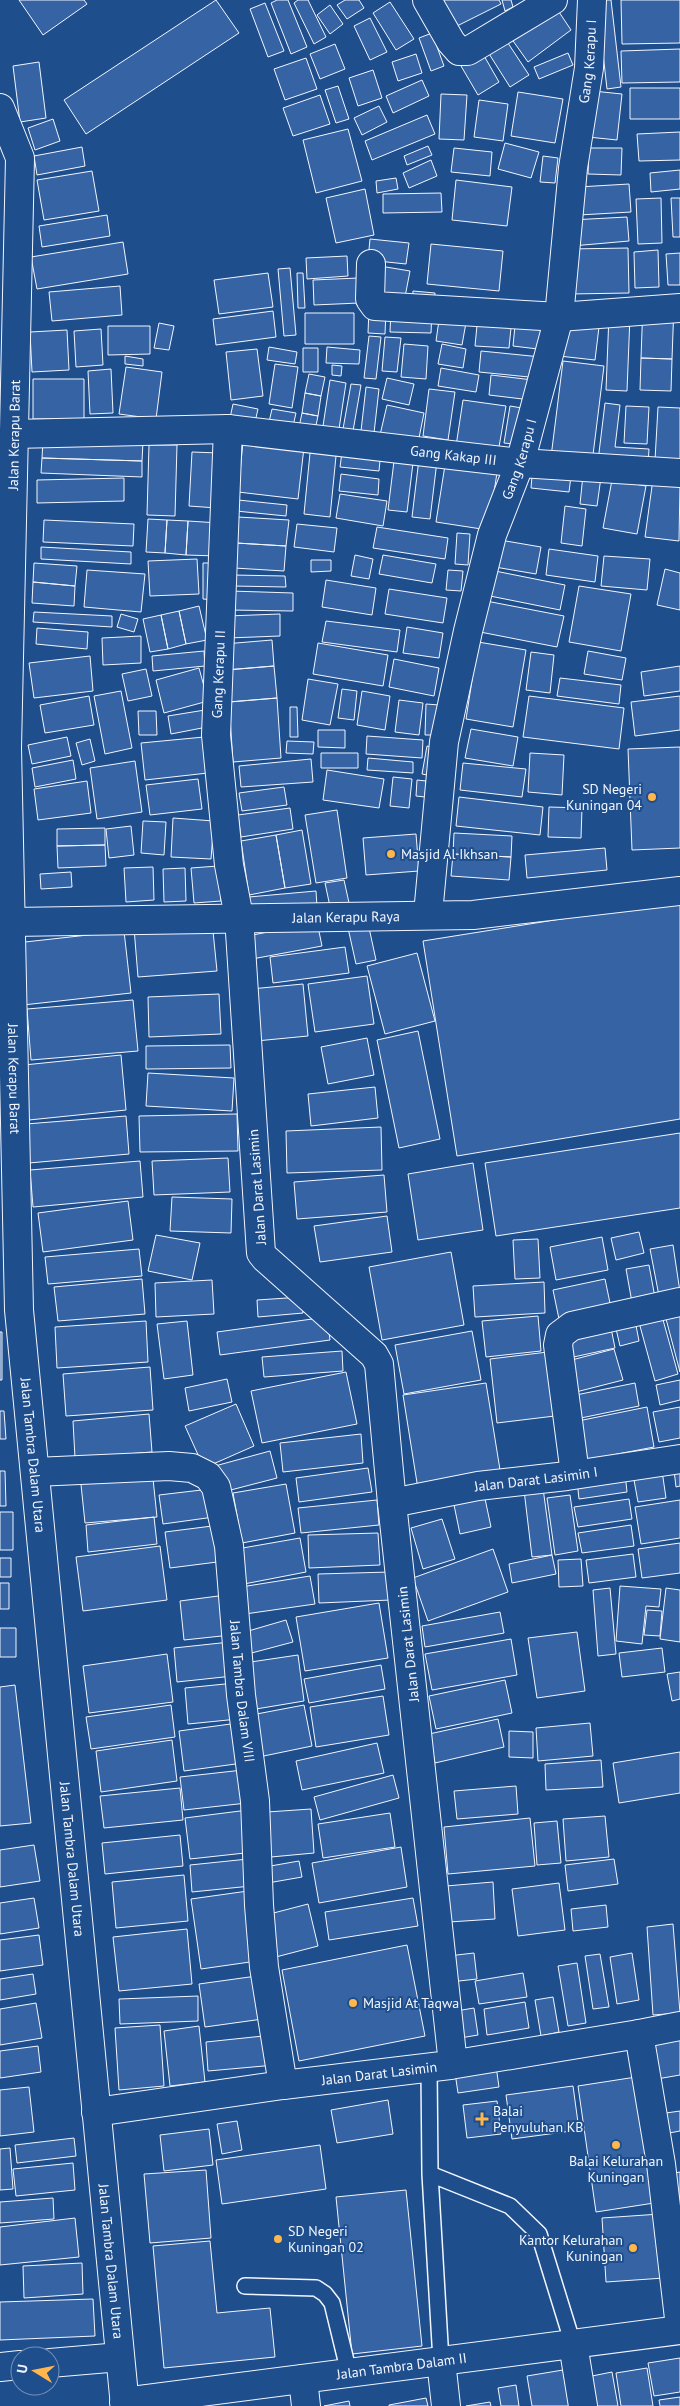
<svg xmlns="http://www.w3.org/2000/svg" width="680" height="2406" font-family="'PT Sans',sans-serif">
  <rect width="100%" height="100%" fill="#1f4e8c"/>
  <path fill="#3563a3" stroke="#f2f6ff" d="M19,0H84L87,4L43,35Z
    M216,0L239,33L86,134L64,100Z
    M277,0H288L307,47L291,54L271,3Z
    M298,0H308L326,37L314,44L294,3Z
    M345,0H359L364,8L347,19L337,5Z
    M437,0H499L501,4L451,29Z
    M502,0H511L513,7L505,11Z
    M597,0H611L621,87L607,89Z
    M621,0H680V43L622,44Z
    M390,2L414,39L396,50L373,13Z
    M265,3L284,51L268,57L250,9Z
    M330,5L343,24L330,34L317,15Z
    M555,6L571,30L528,62L511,38Z
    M370,18L387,52L370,60L354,26Z
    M432,33L444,66L431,71L419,38Z
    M504,37L529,75L510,87L486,49Z
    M335,44L345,69L320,79L310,54Z
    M680,49V82L622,83L621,51Z
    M568,53L573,65L539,79L534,67Z
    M416,54L422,73L398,81L392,62Z
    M483,54L499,82L478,95L461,66Z
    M306,58L317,89L285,100L274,69Z
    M39,62L46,118L20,122L13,66Z
    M373,70L382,98L358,106L349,78Z
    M422,80L429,96L393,113L386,96Z
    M338,86L349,119L336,123L325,90Z
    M630,88H680V119H630Z
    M593,91L622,94L617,140L588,137Z
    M518,92L563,99L555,143L511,136Z
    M441,94L467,95L464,140L439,139Z
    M320,95L330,124L293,136L283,108Z
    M479,100L508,104L503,141L474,137Z
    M379,106L387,122L362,135L354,118Z
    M427,115L435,134L372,160L365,141Z
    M53,119L60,141L35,150L28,128Z
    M348,129L362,181L316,193L303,140Z
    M680,132V160L639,161L637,134Z
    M505,143L539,152L531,178L498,169Z
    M428,146L432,155L407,165L404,156Z
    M82,147L85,166L37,175L34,156Z
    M454,148L492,152L490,176L451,172Z
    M589,148H622L621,175L588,174Z
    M543,156L558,158L555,183L540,182Z
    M431,160L437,176L409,188L403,173Z
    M680,170V189L651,192L650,173Z
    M92,171L99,211L44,220L37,180Z
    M396,178L398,189L377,193L376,181Z
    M456,180L512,187L507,226L452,220Z
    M629,184L631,212L579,215L578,187Z
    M365,189L374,235L336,243L326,198Z
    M441,193L442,212L383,213V194Z
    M661,198L662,243L638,244L636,199Z
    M671,198H680V237H673Z
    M107,215L110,236L42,247L39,226Z
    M627,217L629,241L572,246L571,220Z
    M370,239L409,243L406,264L368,260Z
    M123,242L128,274L37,289L31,257Z
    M431,244L503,251L499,291L427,284Z
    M628,248L629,293L570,294L569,249Z
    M658,250L659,287L635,288L634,252Z
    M680,253V285H668L666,254Z
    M347,256L348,276L307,279L306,258Z
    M374,265L410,271L405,297L371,291Z
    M290,268L296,335L284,336L278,269Z
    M268,273L273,307L219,314L214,280Z
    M297,273H303L305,308H298Z
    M358,278L359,303L314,305L313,280Z
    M120,286L122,315L52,321L49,292Z
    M413,291L435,293L434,307L412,305Z
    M643,303L674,304L672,359L641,358Z
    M391,309L432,310L431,333L390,332Z
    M369,310H386L385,334L368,333Z
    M273,311L276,337L216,345L213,319Z
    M305,313H354V344H305Z
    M440,313L467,317L462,345L436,341Z
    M478,315L512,318L509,348L475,346Z
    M516,315L550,319L546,350L513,346Z
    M609,315L630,316L627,391L606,390Z
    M159,323L174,326L169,350L154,348Z
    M563,323L599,327L595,360L559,356Z
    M108,326H150V354L108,355Z
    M101,329L103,365L76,367L74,331Z
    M67,330L69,370L32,372L30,332Z
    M369,336L381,337L376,379L364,378Z
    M385,337L401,338L397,372L382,371Z
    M404,344L428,346L426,379L401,377Z
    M442,344L466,349L463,368L438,364Z
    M269,347L297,352L295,364L267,360Z
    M327,347L360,350L359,364L326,363Z
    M303,348H318V372H303Z
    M257,349L263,396L231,400L226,352Z
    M481,351L541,357L539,378L479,372Z
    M125,356L143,359V366L125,364Z
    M641,358L672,359L671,391L640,390Z
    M563,361L604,366L592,463L551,457Z
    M275,364L298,367L292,408L269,404Z
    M332,365L342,366L341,376L332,375Z
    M126,367L162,372L156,419L119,414Z
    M441,368L479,375L476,392L438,386Z
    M111,369L113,413L90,414L88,371Z
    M309,374L325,377L321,396L305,393Z
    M491,375L533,380L531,400L489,395Z
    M387,378L414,384L409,405L382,399Z
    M33,379H84V419H33Z
    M330,380L346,383L339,429L323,426Z
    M351,384L361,385L353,431L343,429Z
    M366,387L379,389L374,433L361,431Z
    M429,389L455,392L448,440L423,436Z
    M305,393L321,396L318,416L302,413Z
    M463,400L506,406L498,453L456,446Z
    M605,403L620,405L615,447L649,449L648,465L598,461Z
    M233,404L258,409L255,422L230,418Z
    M387,405L424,413L418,443L380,435Z
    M510,406L528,409L523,445L504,443Z
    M626,406L649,407L647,444L624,443Z
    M658,407L680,408V461L655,460Z
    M272,409L296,413L293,426L269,422Z
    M302,413L318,416L315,430L299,427Z
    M244,432L305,439L298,499L238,492Z
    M43,439L143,442L142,461L42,458Z
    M311,443L337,446L330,517L304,514Z
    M149,445H177L175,516L147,515Z
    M343,445L381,450L379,471L340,467Z
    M192,452L219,453L217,508L189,506Z
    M42,458L142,461V477L41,473Z
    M419,459L437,461L430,519L412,517Z
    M394,461L413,463L407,512L388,510Z
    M445,465L497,473L488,530L436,522Z
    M533,465L572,468L569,492L531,488Z
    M341,474L379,479L378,495L339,491Z
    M583,475L601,477L597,506L580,504Z
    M124,478V501L37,503V480Z
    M653,479L680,483L679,541L645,537Z
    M612,480L646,486L637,534L603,528Z
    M340,494L387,501L383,526L336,518Z
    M238,500L287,505L286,516L236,511Z
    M565,506L586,509L582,546L561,543Z
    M238,517L289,520L286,546L236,543Z
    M148,519L167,520L165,553L146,552Z
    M44,520L134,524L133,546L43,542Z
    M167,520L188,521L186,555L165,553Z
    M188,521L219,523L217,556L186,555Z
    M297,524L337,528L334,552L294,547Z
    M377,527L448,538L445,559L373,548Z
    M457,533L470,534L468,565L455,564Z
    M494,539L541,547L536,574L489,566Z
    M236,543L286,546L284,571L234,568Z
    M41,547L131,552V564L41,559Z
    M549,549L598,556L595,582L546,575Z
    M355,555L373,559L369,579L351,576Z
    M383,555L436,564L432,583L379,574Z
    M604,556L650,559L647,590L601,586Z
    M197,559L199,594L150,596L148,561Z
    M311,560H331V571L311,572Z
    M34,563L77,566L75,586L33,582Z
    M203,563H215V600L203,599Z
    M665,569L680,573V610L657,605Z
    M87,570L145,574L141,612L84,607Z
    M448,570L463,571L461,591L446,590Z
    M495,571L565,585L560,610L490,596Z
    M232,575L285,576L286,587L232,586Z
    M326,580L376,588L372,615L322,607Z
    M33,582L75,586L74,606L32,603Z
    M579,586L631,594L621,651L569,642Z
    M389,589L447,598L443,623L385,614Z
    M230,591L293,593V611L230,610Z
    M481,600L564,616L557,647L475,631Z
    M199,606L207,640L186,644L179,611Z
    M179,611L186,644L168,649L161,615Z
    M34,612L112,616V627L33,622Z
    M121,614L138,619L134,632L117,627Z
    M280,614V636L228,638L227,616Z
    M161,615L168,649L150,652L143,619Z
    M326,621L400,630L397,652L322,642Z
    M407,627L443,633L439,658L403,653Z
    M37,628L88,632L87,649L36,644Z
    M141,636V663L103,665L102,638Z
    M272,640L274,666L226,670L224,644Z
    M478,642L526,650L513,727L466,719Z
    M318,643L388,655L383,686L313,674Z
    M204,651L205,666L153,671L152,656Z
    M588,651L626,658L622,680L584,674Z
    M531,652L554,655L550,693L526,690Z
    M90,656L93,691L34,698L29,663Z
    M394,659L439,668L434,696L389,687Z
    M274,666L277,698L229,702L226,670Z
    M680,666V691L644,696L641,672Z
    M199,668L208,701L164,713L156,680Z
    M146,669L152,696L128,701L122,674Z
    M560,678L621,685L619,704L557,696Z
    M308,679L338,684L330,725L302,720Z
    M342,689L357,691L354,720L338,718Z
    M121,691L132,748L105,754L94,696Z
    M362,691L390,696L385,730L357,725Z
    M89,696L94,725L45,733L40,705Z
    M529,696L624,708L619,749L523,737Z
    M680,696V730L635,736L631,702Z
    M277,698L281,758L233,762L229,702Z
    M399,700L423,703L419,735L395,732Z
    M426,704L439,705L438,735H425Z
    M290,707H297L298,737H290Z
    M205,710L207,727L171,734L168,716Z
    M138,711H156L157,735H139Z
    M471,729L518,737L513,766L465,758Z
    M318,730H345V748L318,747Z
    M367,736L423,740L422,758L366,754Z
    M67,737L71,756L32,764L28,745Z
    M204,737L208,773L145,780L141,743Z
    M90,739L95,761L82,765L76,743Z
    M287,741L314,742L313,754L286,753Z
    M427,746L437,748L432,776L422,774Z
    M680,747V848L632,850L628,749Z
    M321,753H358V768H321Z
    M530,753L564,755L562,795L528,792Z
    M368,758L413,762V773L367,770Z
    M311,759L313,782L241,787L239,766Z
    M73,760L76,779L35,787L32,768Z
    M135,761L142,812L97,819L90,768Z
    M463,763L526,769L522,797L460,790Z
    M327,770L384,779L379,808L323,800Z
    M393,777L412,779L409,808L390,806Z
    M198,779L202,809L150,815L146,785Z
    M417,780L426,781L425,797L416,796Z
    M87,781L91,813L38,820L34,789Z
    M284,787L287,805L242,811L239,793Z
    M459,797L543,807L540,835L456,826Z
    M549,807L582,808L581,838L548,837Z
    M290,808L293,829L241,837L238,815Z
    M337,810L347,878L316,883L305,815Z
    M173,818L214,821L211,859L171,857Z
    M143,821L166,822L164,855L141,853Z
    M131,826L134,855L109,858L106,829Z
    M105,828V845L57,846V829Z
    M302,830L311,884L285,888L276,835Z
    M454,833L512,836L511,857L453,854Z
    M416,834L419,871L366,875L363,838Z
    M276,835L285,888L249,895L241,841Z
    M105,845L106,866L58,868L57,846Z
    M605,848L607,870L527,878L525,855Z
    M453,854L511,857L509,880L451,876Z
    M218,866L221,901L194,903L191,868Z
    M153,867L154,900L126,902L124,868Z
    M185,868L186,901L164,902L163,869Z
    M71,872L72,887L41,889L40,874Z
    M344,880L351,912L332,916L325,883Z
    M316,891L317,907L250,913L249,897Z
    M680,900V1119L457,1156L423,941Z
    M212,921L217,971L138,977L134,928Z
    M317,922L322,946L252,959L248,936Z
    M368,923L376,960L356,964L348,928Z
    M124,931L131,993L23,1005L16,943Z
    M345,947L349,973L273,983L270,957Z
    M417,953L435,1021L385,1034L367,966Z
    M367,976L374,1024L315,1032L308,984Z
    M303,984L308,1036L256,1041L251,989Z
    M219,994L221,1034L149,1037L148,997Z
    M133,1000L138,1051L31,1060L27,1009Z
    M418,1031L440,1139L399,1148L377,1040Z
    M367,1038L374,1075L328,1084L321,1047Z
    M230,1045L231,1068L146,1069V1046Z
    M121,1055L126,1110L29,1120L24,1065Z
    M148,1073L234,1078L232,1111L146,1106Z
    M375,1087L378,1118L311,1126L308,1094Z
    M237,1114L238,1151L140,1152L139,1116Z
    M126,1116L129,1154L29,1163L26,1124Z
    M381,1127L382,1170L287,1173L286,1131Z
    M680,1133V1208L496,1236L485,1163Z
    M228,1158L230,1192L154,1195L152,1161Z
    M140,1161L143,1197L33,1207L30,1170Z
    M473,1163L483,1230L418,1240L408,1174Z
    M384,1175L387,1212L297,1219L294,1182Z
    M172,1197L232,1199L231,1233L170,1231Z
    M128,1201L133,1240L43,1252L38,1213Z
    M387,1216L392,1252L320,1262L314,1226Z
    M639,1232L644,1253L616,1260L611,1238Z
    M156,1235L200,1243L192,1280L148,1271Z
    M602,1237L608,1270L556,1280L550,1247Z
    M538,1239L540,1278L515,1279L513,1240Z
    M673,1245L680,1292L659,1296L650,1249Z
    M139,1249L142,1276L48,1284L45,1257Z
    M451,1252L464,1325L382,1340L369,1267Z
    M649,1265L656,1303L633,1308L626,1269Z
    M142,1279L145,1314L58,1321L54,1287Z
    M605,1279L611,1308L559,1319L553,1290Z
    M212,1280L214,1314L156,1317L155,1283Z
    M544,1282L545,1313L475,1317L473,1286Z
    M302,1297L303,1313L258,1317L257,1300Z
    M660,1309L678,1374L655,1381L637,1315Z
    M680,1311V1372L665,1315Z
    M634,1315L639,1341L620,1346L614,1320Z
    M538,1316L541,1351L486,1357L482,1321Z
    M327,1317L330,1340L220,1355L217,1332Z
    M146,1321L148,1362L57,1368L55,1327Z
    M187,1321L193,1375L164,1379L157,1324Z
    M610,1323L615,1348L569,1358L564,1333Z
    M472,1331L481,1380L404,1394L395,1345Z
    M0,1332H2V1380H0Z
    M614,1349L623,1380L572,1393L564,1362Z
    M342,1351L343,1371L264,1377L262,1357Z
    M556,1351L563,1415L497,1423L490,1359Z
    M150,1367L153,1410L66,1416L63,1374Z
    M346,1372L357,1424L262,1443L251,1391Z
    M227,1379L232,1402L189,1411L185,1388Z
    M680,1380V1400L660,1405L656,1385Z
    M486,1383L501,1476L418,1489L403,1395Z
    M635,1383L639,1406L576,1419L571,1396Z
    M236,1404L254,1446L204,1468L185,1426Z
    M647,1407L654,1447L581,1461L573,1422Z
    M680,1407V1438L659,1442L653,1412Z
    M0,1411H4L6,1439H0Z
    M149,1414L152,1452L75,1458L73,1421Z
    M361,1434L363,1463L283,1472L280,1443Z
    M270,1451L277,1478L223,1492L215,1466Z
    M661,1464L666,1498L638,1502L632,1469Z
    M368,1468L372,1492L299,1502L296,1478Z
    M152,1469L157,1517L85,1523L80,1475Z
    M674,1470H680V1486L676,1487Z
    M0,1471H5L6,1506H0Z
    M625,1473L627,1492L579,1499L577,1480Z
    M286,1484L295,1533L242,1543L233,1493Z
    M543,1488L552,1555L532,1557L524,1490Z
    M210,1489L214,1517L163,1524L159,1495Z
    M484,1494L491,1527L460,1534L453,1500Z
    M570,1495L578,1551L555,1555L547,1498Z
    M629,1499L632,1519L578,1527L574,1507Z
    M377,1500L379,1525L301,1533L298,1508Z
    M680,1500V1538L641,1544L635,1507Z
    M0,1512H13V1550H0Z
    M154,1517L157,1544L88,1552L86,1525Z
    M442,1519L455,1559L423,1569L411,1528Z
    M220,1525L225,1561L170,1568L165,1532Z
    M631,1525L634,1546L582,1553L578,1533Z
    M378,1533L380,1565L309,1568L308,1535Z
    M300,1538L306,1572L244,1584L237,1549Z
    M680,1543V1573L642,1578L638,1549Z
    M160,1546L167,1600L83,1611L76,1557Z
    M493,1549L508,1592L428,1621L413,1578Z
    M633,1554L636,1577L589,1583L586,1560Z
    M552,1555L556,1574L512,1583L509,1564Z
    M0,1558H11V1577H0Z
    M581,1559L583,1586L559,1587L558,1560Z
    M390,1572L391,1600L319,1603L318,1574Z
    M310,1576L315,1604L245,1614L241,1587Z
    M0,1583H9V1609H0Z
    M620,1586L661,1589L659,1607L646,1606L642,1644L616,1641Z
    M610,1588L616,1654L598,1656L593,1590Z
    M666,1588L680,1590V1642L660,1639Z
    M226,1595L231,1635L184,1640L180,1601Z
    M379,1603L388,1658L305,1671L296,1617Z
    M647,1610L662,1611L660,1636L644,1635Z
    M500,1612L504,1633L425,1647L422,1626Z
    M286,1620L293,1642L244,1655L238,1634Z
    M0,1628H16V1657H0Z
    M577,1632L585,1691L537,1698L528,1638Z
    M511,1639L517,1675L432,1690L425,1654Z
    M230,1642L233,1676L177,1682L174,1648Z
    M662,1648L665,1672L622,1677L619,1653Z
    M167,1654L173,1702L89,1713L83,1666Z
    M298,1655L304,1701L250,1710L244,1663Z
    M381,1665L385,1689L309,1703L304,1679Z
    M680,1672V1699L672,1701L667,1674Z
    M505,1680L512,1713L436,1729L429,1696Z
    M235,1683L238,1719L188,1724L185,1688Z
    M15,1685L31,1823L0,1826V1687Z
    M383,1696L389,1735L316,1747L310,1707Z
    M171,1705L175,1737L91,1749L86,1717Z
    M304,1705L312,1746L254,1758L246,1716Z
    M498,1719L504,1747L435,1763L429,1734Z
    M238,1723L243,1763L184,1771L179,1731Z
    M590,1723L593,1756L538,1761L536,1728Z
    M509,1731L533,1732V1758L509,1757Z
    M172,1740L177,1781L101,1792L96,1751Z
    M377,1743L384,1773L302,1790L296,1761Z
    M680,1752V1793L619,1803L613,1763Z
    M601,1760L603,1787L546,1790L545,1764Z
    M243,1770L247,1803L184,1810L180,1777Z
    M393,1775L399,1798L320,1820L314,1797Z
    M516,1786L518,1814L457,1819L454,1791Z
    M180,1788L183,1820L104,1828L100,1796Z
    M311,1809L314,1853L271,1857L267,1812Z
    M248,1810L254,1852L190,1859L185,1818Z
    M390,1813L395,1847L323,1858L318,1824Z
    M605,1816L609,1857L566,1861L563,1819Z
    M530,1818L535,1866L448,1874L444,1827Z
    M557,1821L561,1863L537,1865L534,1823Z
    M180,1835L183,1866L105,1874L102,1843Z
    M34,1845L40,1881L0,1887V1850Z
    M401,1847L407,1887L319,1903L312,1863Z
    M248,1859L251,1886L192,1892L190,1865Z
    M614,1859L618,1884L568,1891L565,1865Z
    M299,1861L302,1877L262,1884L259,1868Z
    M184,1875L188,1921L116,1928L112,1882Z
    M493,1882L495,1919L449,1922L446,1886Z
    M559,1883L565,1930L518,1936L512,1889Z
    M248,1891L257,1961L201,1969L191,1899Z
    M34,1898L39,1928L0,1934V1903Z
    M413,1898L418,1926L329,1940L325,1912Z
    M308,1904L318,1946L272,1958L262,1916Z
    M606,1905L608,1927L573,1931L571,1909Z
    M673,1924L680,2013L653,2015L647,1927Z
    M187,1929L192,1984L119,1991L113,1937Z
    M39,1935L43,1965L0,1971V1940Z
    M407,1945L425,2036L299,2061L282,1970Z
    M474,1953L477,1979L450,1982L448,1956Z
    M632,1953L639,2000L617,2004L610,1957Z
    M600,1954L609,2007L593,2009L585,1956Z
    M577,1963L586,2023L568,2026L558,1966Z
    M523,1973L527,1997L479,2004L475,1981Z
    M33,1974L36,1994L0,2000V1979Z
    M264,1975L270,2018L205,2027L199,1984Z
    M198,1996V2021L120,2024L119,1999Z
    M553,1997L559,2032L541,2036L535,2000Z
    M525,2002L529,2028L487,2035L484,2009Z
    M36,2003L42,2038L0,2045V2009Z
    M474,2008L478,2035L454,2039L450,2012Z
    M160,2025L164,2086L119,2090L115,2028Z
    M199,2026L205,2082L170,2086L164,2031Z
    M680,2030V2075L657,2079L650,2035Z
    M273,2035L275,2065L208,2071L206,2042Z
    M38,2046L41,2072L0,2078V2051Z
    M495,2059L499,2087L458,2093L454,2066Z
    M636,2077L654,2203L596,2212L578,2086Z
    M573,2086L579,2130L512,2139L506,2095Z
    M29,2087L34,2132L0,2136V2090Z
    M388,2100L393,2134L337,2143L331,2110Z
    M497,2101L501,2134L467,2138L463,2105Z
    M680,2111V2131L669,2133L666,2113Z
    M237,2121L242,2150L222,2154L217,2124Z
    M209,2129L213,2165L164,2171L160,2135Z
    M74,2138L76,2156L17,2163L15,2145Z
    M320,2145L326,2189L222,2204L216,2160Z
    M10,2148L13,2189L0,2190V2149Z
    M73,2163L75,2190L16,2196L13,2169Z
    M206,2170L211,2238L150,2243L144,2174Z
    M680,2172V2203L676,2204L670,2174Z
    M406,2190L422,2346L352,2354L336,2197Z
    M53,2198L54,2219L0,2223V2202Z
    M660,2214L664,2278L606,2282L602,2218Z
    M75,2218L79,2257L0,2265V2227Z
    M210,2241L217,2313L270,2308L275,2357L164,2368L153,2246Z
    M82,2263L83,2294L24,2298L23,2266Z
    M93,2299L95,2336L0,2340V2302Z
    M680,2358V2392L654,2396L648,2363Z
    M647,2368L653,2406H621L616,2373Z
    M563,2370L569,2406H532L527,2376Z
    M612,2372L618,2406H592L587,2377Z
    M516,2385L519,2406H501L498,2388Z
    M680,2397V2406H660L659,2400Z
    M426,2398L428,2406H389V2405Z
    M349,2401L350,2406H324Z
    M490,2402L491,2406H466Z"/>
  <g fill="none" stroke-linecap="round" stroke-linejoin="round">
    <g stroke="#f2f6ff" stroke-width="18">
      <path id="service" d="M429,2068L430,2174L441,2361
        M430,2174L510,2206L539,2234L573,2344
        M245,2286L316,2288L325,2294L332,2303L349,2373"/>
    </g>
    <g stroke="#f2f6ff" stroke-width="30">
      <g id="minor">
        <path d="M427,0L451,42L459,51H468L553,0"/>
        <path id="s1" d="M0,108L20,158L7,748L19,1310L125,2406"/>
        <path d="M371,264L370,299L375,306L559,317L680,308"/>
        <path id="s2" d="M14,434L228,429L520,463L680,473"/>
        <path id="s3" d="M428,914L444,742L468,631L492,535L520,463L559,317L573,168L589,68L592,0"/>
        <path id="s4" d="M11,922L473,915L680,891"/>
        <path id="s5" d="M35,1472L169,1466L192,1468L208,1476L216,1487L229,1546L241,1695L255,1801L259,1905L264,1967L283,2085"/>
        <path d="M575,1474L558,1345L560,1335L572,1326L680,1302"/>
        <path id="s6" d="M392,1503L478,1486L567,1476L680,1459"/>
        <path d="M680,2026L639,2034L661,2164L680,2327"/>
        <path d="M450,2065L639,2034"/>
        <path id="s7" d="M96,2112L283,2085L450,2065L452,2055L392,1503L379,1364L374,1355L265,1258L261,1253L239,917L229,865L216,735L228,429"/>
        <path d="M573,2344L583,2406"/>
        <path d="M441,2361L446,2406"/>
        <path d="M50,2363L120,2357"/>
        <path d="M0,2367L20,2365"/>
        <path d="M303,2379L306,2406"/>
        <path id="s8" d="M124,2402L680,2330"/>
      </g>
    </g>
    <use href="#service" stroke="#1f4e8c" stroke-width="15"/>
    <use href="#minor" stroke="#1f4e8c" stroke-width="28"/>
  </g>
  <g fill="#ffb74d" stroke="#1f4e8c" stroke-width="2">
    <circle cx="652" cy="797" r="5"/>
    <circle cx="391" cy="854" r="5"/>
    <circle cx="353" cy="2003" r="5"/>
    <path d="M479.5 2111.5h5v5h5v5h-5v5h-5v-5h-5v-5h5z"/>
    <circle cx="616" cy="2145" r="5"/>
    <circle cx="278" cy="2239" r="5"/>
    <circle cx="633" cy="2248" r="5"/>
  </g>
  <g text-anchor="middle" stroke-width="4" stroke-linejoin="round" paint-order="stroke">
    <g font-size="14" fill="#f2f6ff" stroke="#1f4e8c">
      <text dy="5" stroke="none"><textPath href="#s3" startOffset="871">Gang Kerapu I</textPath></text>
      <text transform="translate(14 435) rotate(-89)" y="5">Jalan Kerapu Barat</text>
      <text dy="5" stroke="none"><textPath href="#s2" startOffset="441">Gang Kakap III</textPath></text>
      <text dy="5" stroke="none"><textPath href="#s3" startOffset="466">Gang Kerapu I</textPath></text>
      <text dy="5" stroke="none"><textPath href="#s7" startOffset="1806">Gang Kerapu II</textPath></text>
      <text dy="5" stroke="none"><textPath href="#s4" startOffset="335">Jalan Kerapu Raya</textPath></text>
      <text dy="5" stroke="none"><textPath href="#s1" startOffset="975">Jalan Kerapu Barat</textPath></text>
      <text transform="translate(257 1187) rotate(-94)" y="5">Jalan Darat Lasimin</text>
      <text dy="5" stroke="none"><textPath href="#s1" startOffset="1352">Jalan Tambra Dalam Utara</textPath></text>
      <text dy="5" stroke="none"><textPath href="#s6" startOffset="146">Jalan Darat Lasimin I</textPath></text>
      <text transform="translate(408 1644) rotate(-96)" y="5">Jalan Darat Lasimin</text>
      <text dy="5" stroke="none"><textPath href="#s5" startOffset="395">Jalan Tambra Dalam VIII</textPath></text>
      <text dy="5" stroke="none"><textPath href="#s1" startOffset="1758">Jalan Tambra Dalam Utara</textPath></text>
      <text dy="5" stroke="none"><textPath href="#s7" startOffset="286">Jalan Darat Lasimin</textPath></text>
      <text dy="5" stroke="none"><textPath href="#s1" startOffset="2162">Jalan Tambra Dalam Utara</textPath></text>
      <text dy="5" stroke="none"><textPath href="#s8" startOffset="280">Jalan Tambra Dalam II</textPath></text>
    </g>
    <g font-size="14" fill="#f2f6ff" stroke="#1f4e8c" text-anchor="start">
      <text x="642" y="794" text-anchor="end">SD Negeri<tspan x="642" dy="16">Kuningan 04</tspan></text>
      <text x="401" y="859">Masjid Al Ikhsan</text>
      <text x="363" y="2008">Masjid At Taqwa</text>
      <text x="493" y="2116">Balai<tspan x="493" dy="16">Penyuluhan KB</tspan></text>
      <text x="616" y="2166" text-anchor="middle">Balai Kelurahan<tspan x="616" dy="16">Kuningan</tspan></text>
      <text x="288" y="2236">SD Negeri<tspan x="288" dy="16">Kuningan 02</tspan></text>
      <text x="623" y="2245" text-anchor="end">Kantor Kelurahan<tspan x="623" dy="16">Kuningan</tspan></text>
    </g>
  </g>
  <g transform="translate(35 2371) rotate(280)"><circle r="24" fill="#1f4e8c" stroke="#7391ba"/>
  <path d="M0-4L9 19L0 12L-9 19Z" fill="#ffb74d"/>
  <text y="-8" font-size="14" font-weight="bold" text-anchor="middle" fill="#f2f6ff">U</text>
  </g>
</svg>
